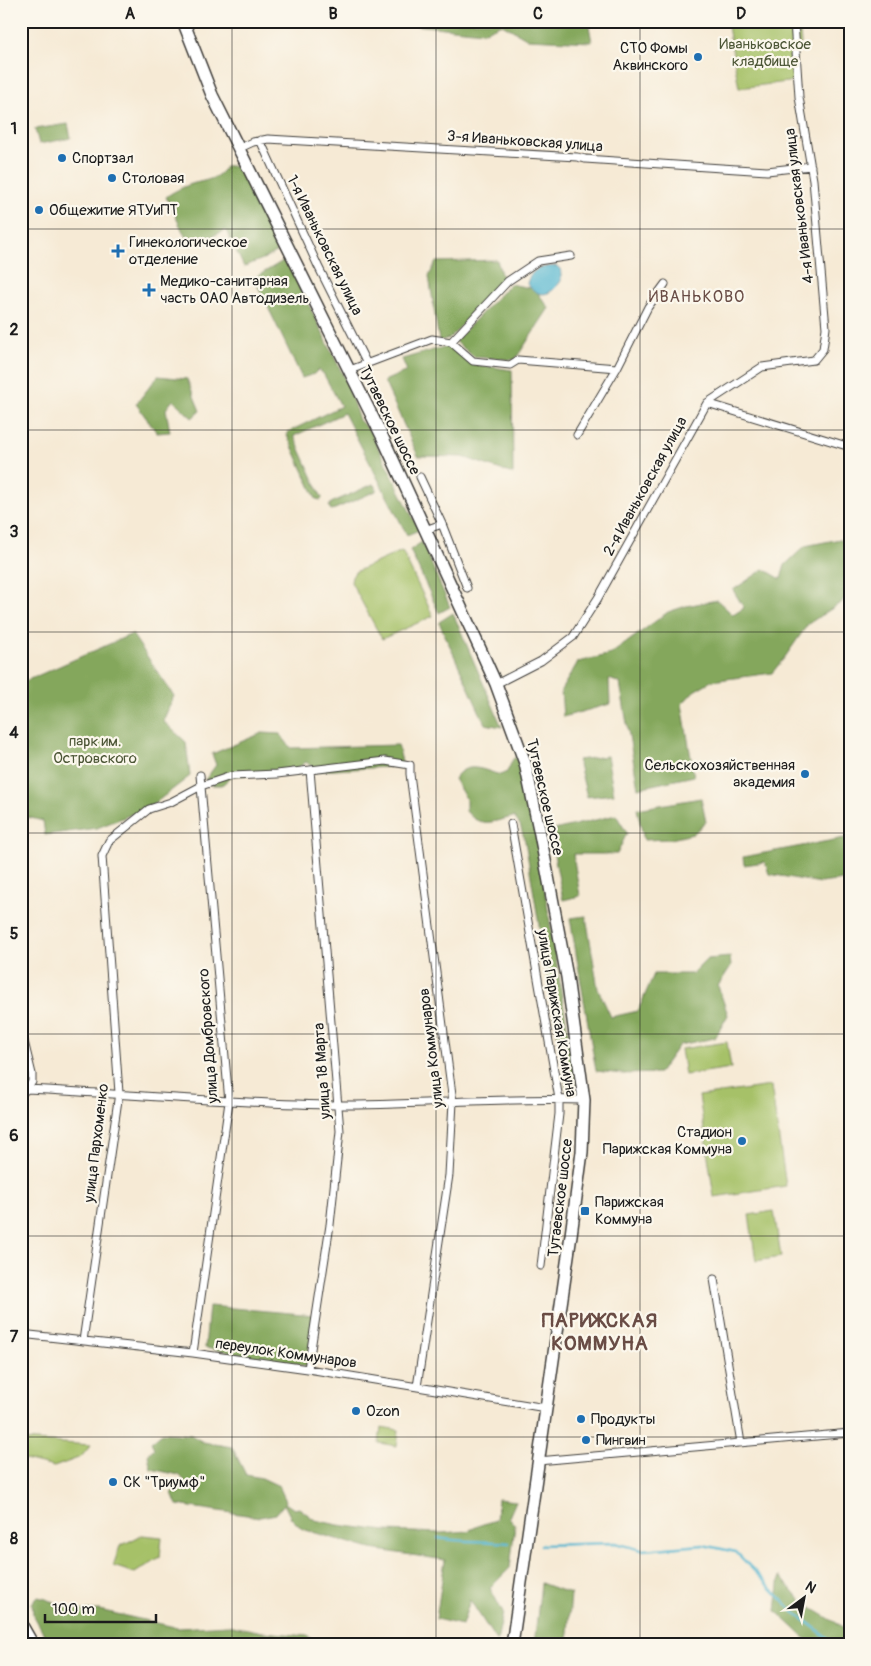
<svg xmlns="http://www.w3.org/2000/svg" width="871" height="1666" font-family="Pangolin,sans-serif">
  <rect width="100%" height="100%" fill="#fbf7ec"/>
  <filter id="ink" filterUnits="userSpaceOnUse"><feTurbulence type="fractalNoise" baseFrequency=".02" numOctaves="2"/><feDisplacementMap in="SourceGraphic" scale="10" xChannelSelector="R" yChannelSelector="G"/><feConvolveMatrix kernelMatrix="1 2 1 2 8 2 1 2 1" color-interpolation-filters="sRGB"/></filter>
  <filter id="wash" filterUnits="userSpaceOnUse"><feTurbulence type="fractalNoise" baseFrequency=".0096" numOctaves="4" result="noise"/><feDisplacementMap in="SourceGraphic" scale="20" xChannelSelector="R" yChannelSelector="G"/><feGaussianBlur stdDeviation="1.12" result="paint"/><feColorMatrix in="noise" values="0 0 0 0 0 0 0 0 0 0 0 0 0 0 0 0 0 1.4 0 .05"/><feComposite in="paint" operator="in"/></filter>
  <g filter="url(#wash)">
    <rect width="100%" height="100%" fill="#f6ead5"/>
    <path fill="#a6c167" stroke="#616e42" d="M727,21H799L801,44L796,52L795,81L739,88Z
      M402,551L433,616L382,639L351,582L352,577L355,572Z
      M727,1042L731,1068L685,1075L681,1049Z
      M771,1086L786,1186L714,1197L699,1096Z
      M774,1211L781,1257L756,1261L749,1215Z
      M381,1427L399,1430L397,1446L379,1443Z
      M21,1440L91,1445L81,1457L54,1467L21,1459Z
      M142,1535L162,1537L160,1557L135,1573L113,1566L120,1546Z"/>
    <path fill="#84a75c" stroke="#50623c" d="M588,21L592,42L528,39L502,24L483,32L385,22Z
      M68,124L71,138L39,144L35,129Z
      M226,166H235C241,174 250,184 249,195L258,204L280,249C270,258 255,261 244,267L226,230L190,246L166,197C172,192 187,185 195,183C203,181 211,180 218,175C221,173 224,169 226,166Z
      M497,260L503,281L450,338L439,341L429,276L436,262Z
      M283,261H287L289,264L346,381L359,420L370,431L419,530L407,535L344,413L294,436L322,498L321,500L316,499L287,435L288,432L341,406L323,373L318,370L314,374L302,378L254,278Z
      M510,284L535,289L549,308L515,360L474,357L455,341Z
      M451,345L472,364L512,370L513,474L463,457L418,456L384,381L407,371L402,359Z
      M158,376L187,379L200,411L192,418L173,400L166,409L170,432L157,433L136,404Z
      M373,484L376,486V491L335,509L331,510L329,507L331,503Z
      M840,539L850,549V588L842,602L808,624L785,657L772,673L711,681L694,691L682,704L694,776L638,788L620,683L609,679L610,704L563,717L561,690L578,662L611,654L668,612L686,606L717,600L733,615L744,608L733,590L764,569L781,579L785,565L805,546Z
      M422,542L450,607L439,613L410,550Z
      M453,613L502,727L485,724L439,622Z
      M132,634L174,696L163,721L186,742L190,776L150,807L97,828L45,835L43,821L27,817L21,822V683Z
      M262,733L280,734L291,748L398,745L403,766L318,771L306,762L294,771L232,776L222,785H212L205,780L216,765L212,754Z
      M607,756L614,794L587,797L578,760Z
      M516,757L521,765L534,823L577,1089L575,1095H568L566,1086L525,841L520,825L514,817C495,820 481,830 466,811V799L454,779C466,760 484,770 500,775L507,772L513,759Z
      M701,798L706,822L693,834L671,839L644,840L637,809Z
      M616,815L627,833L617,854H573L580,896L563,900L551,839L554,830Z
      M850,837V879L821,883L769,874L765,862L744,865L743,857Z
      M586,916L598,989L611,1017L638,1011L654,974H692L707,959L730,957L731,966L718,986L728,1015L715,1038L679,1045L659,1073L623,1074L596,1071L570,918Z
      M209,1306L314,1315L307,1366L205,1348Z
      M162,1433L191,1435L203,1442L232,1447L246,1475L262,1478L279,1486L286,1501L285,1503L294,1509L299,1508L315,1520L338,1525L386,1531L441,1533L468,1531L480,1525L496,1520L498,1499L516,1501L509,1517L515,1525L510,1568L490,1588L503,1613L497,1642L470,1600L462,1625L436,1619L445,1560L371,1549L302,1529L291,1518L284,1504L276,1514L260,1517L177,1505L172,1493L185,1481L179,1475L151,1469L148,1455L154,1448L151,1442Z
      M780,1576L803,1603L850,1631V1645H812L776,1611Z
      M541,1583L571,1594L567,1645H534Z
      M38,1597L46,1599L63,1607L84,1611L99,1610L179,1628L227,1625L263,1632L307,1636L320,1645H50L33,1614L32,1603Z"/>
    <path fill="#51b5d0" stroke="#366876" d="M557,266L561,270V281C550,296 540,299 527,284C531,267 543,267 557,266Z"/>
    <g fill="none" stroke-linecap="round" stroke-linejoin="round">
      <path stroke="#51b5d0" stroke-width="2.5" d="M438,1538C462,1542 485,1541 509,1543
        M541,1545L615,1543L642,1550L703,1545L736,1552L794,1612L837,1645"/>
    </g>
  </g>
  <g filter="url(#ink)">
    <g fill="none" stroke-linecap="round" stroke-linejoin="round">
      <g stroke="#3d3b38" stroke-width="9">
        <path id="minor" d="M260,140L318,266L366,362
          M238,149L253,142L268,139L577,157L585,159L767,171L811,166
          M451,342L473,361L510,365L518,360L617,368
          M350,370L432,339L451,342L508,281L538,261L571,256
          M707,403L850,447
          M577,435L617,368L648,307L665,284
          M420,477L442,524L467,588
          M425,530L442,524
          M496,684L541,661L573,637L598,598L707,403L762,367L814,360L823,349L826,328L813,180L799,97L794,21
          M511,824L559,1099V1114L541,1266
          M21,1029L32,1074V1082L27,1089
          M21,1094L27,1089C130,1094 234,1104 338,1105C420,1105 502,1097 584,1100
          M714,1279L741,1443
          M21,1334L193,1353L308,1369L546,1408
          M83,1341L119,1093L102,856L109,841L149,809L171,802L201,786L231,776L277,774L385,761L410,765V774L453,1102L449,1175L417,1387
          M193,1353L229,1102L200,775
          M308,1369L330,1225L340,1131L310,770
          M538,1461L850,1433"/>
      </g>
      <g stroke="#3d3b38" stroke-width="14">
        <path id="primary" d="M183,21L212,95L382,436L482,653L496,684L525,763L540,834L567,977L584,1100L582,1152L571,1235L512,1645
          M21,1624L33,1645"/>
      </g>
      <use href="#minor" stroke="#fff" stroke-width="7"/>
      <use href="#primary" stroke="#fff" stroke-width="11"/>
    </g>
  </g>
  <path fill="none" stroke="#1c1c1c" stroke-width="1" stroke-opacity="0.55" d="M232,21V1645M436,21V1645M640,21V1645M21,229H850M21,430H850M21,632H850M21,833H850M21,1034H850M21,1236H850M21,1437H850"/>
  <g fill="#1f6fb2" stroke="#fbf7ec" stroke-width="2">
    <circle cx="698" cy="57" r="5"/>
    <circle cx="62" cy="158" r="5"/>
    <circle cx="112" cy="178" r="5"/>
    <circle cx="39" cy="210" r="5"/>
    <path d="M115.5 243.5h5v5h5v5h-5v5h-5v-5h-5v-5h5z"/>
    <path d="M146.5 282.5h5v5h5v5h-5v5h-5v-5h-5v-5h5z"/>
    <circle cx="805" cy="774" r="5"/>
    <circle cx="742" cy="1141" r="5"/>
    <rect x="580" y="1206" width="10" height="10" rx="2.5"/>
    <circle cx="356" cy="1411" r="5"/>
    <circle cx="581" cy="1419" r="5"/>
    <circle cx="586" cy="1440" r="5"/>
    <circle cx="113" cy="1482" r="5"/>
  </g>
  <g text-anchor="middle" stroke-width="4.5" stroke-linejoin="round" paint-order="stroke">
    <g font-size="15" fill="#4c5636" stroke="#fbf7ec">
      <text x="765" y="49">Иваньковское<tspan x="765" dy="17">кладбище</tspan></text>
      <text x="95" y="746">парк им.<tspan x="95" dy="17">Островского</tspan></text>
    </g>
    <g font-size="15" fill="#1c1c1c" stroke="#fbf7ec" text-anchor="start">
      <text x="688" y="53" text-anchor="end">СТО Фомы<tspan x="688" dy="17">Аквинского</tspan></text>
      <text x="72" y="163">Спортзал</text>
      <text x="122" y="183">Столовая</text>
      <text x="49" y="215">Общежитие ЯТУиПТ</text>
      <text x="129" y="247">Гинекологическое<tspan x="129" dy="17">отделение</tspan></text>
      <text x="160" y="286">Медико-санитарная<tspan x="160" dy="17">часть ОАО Автодизель</tspan></text>
      <text x="795" y="770" text-anchor="end">Сельскохозяйственная<tspan x="795" dy="17">академия</tspan></text>
      <text x="732" y="1137" text-anchor="end">Стадион<tspan x="732" dy="17">Парижская Коммуна</tspan></text>
      <text x="595" y="1207">Парижская<tspan x="595" dy="17">Коммуна</tspan></text>
      <text x="366" y="1416">Ozon</text>
      <text x="591" y="1424">Продукты</text>
      <text x="596" y="1445">Пингвин</text>
      <text x="123" y="1487">СК "Триумф"</text>
    </g>
    <g font-size="15" fill="#1c1c1c" stroke="#fbf7ec">
      <text transform="translate(525 141) rotate(4)" y="5">3-я Иваньковская улица</text>
      <text transform="translate(799 206) rotate(-97)" y="5">4-я Иваньковская улица</text>
      <text transform="translate(325 245) rotate(64)" y="5">1-я Иваньковская улица</text>
      <text transform="translate(390 420) rotate(64)" y="5">Тутаевское шоссе</text>
      <text transform="translate(645 486) rotate(-61)" y="5">2-я Иваньковская улица</text>
      <text transform="translate(545 797) rotate(77)" y="5">Тутаевское шоссе</text>
      <text transform="translate(557 1013) rotate(80)" y="5">улица Парижская Коммуна</text>
      <text transform="translate(208 1036) rotate(-94)" y="5">улица Домбровского</text>
      <text transform="translate(431 1048) rotate(-97)" y="5">улица Коммунаров</text>
      <text transform="translate(322 1071) rotate(-94)" y="5">улица 18 Марта</text>
      <text transform="translate(96 1143) rotate(-83)" y="5">улица Пархоменко</text>
      <text transform="translate(560 1198) rotate(-83)" y="5">Тутаевское шоссе</text>
      <text transform="translate(286 1353) rotate(8)" y="5">переулок Коммунаров</text>
    </g>
    <g font-size="16" letter-spacing="1" fill="#694c45" stroke="#fbf7ec">
      <text x="697" y="302">ИВАНЬКОВО</text>
    </g>
    <g font-size="20" font-weight="bold" letter-spacing="1" fill="#694c45" stroke="#fbf7ec">
      <text x="600" y="1327">ПАРИЖСКАЯ<tspan x="600" dy="23">КОММУНА</tspan></text>
    </g>
  </g>
  <rect width="871" height="1666" fill="none" stroke="#fbf7ec" stroke-width="55"/>
  <g transform="translate(804 1598) rotate(32)" stroke="#fbf7ec" stroke-width="4" paint-order="stroke">
  <path d="M0-4L9 19L0 12L-9 19Z" fill="#1c1c1c"/>
  <text y="-8" font-size="14" font-weight="bold" text-anchor="middle" fill="#1c1c1c">N</text>
  </g>
  <path d="M45 1614v8h111v-8" fill="none" stroke="#1c1c1c" stroke-width="2.5"/>
  <text x="52" y="1614" font-size="15" fill="#1c1c1c" stroke="#fbf7ec" stroke-width="4" paint-order="stroke">100 m</text>
  <rect x="28" y="28" width="816" height="1610" fill="none" stroke="#1c1c1c" stroke-width="2"/>
  <g font-size="16" text-anchor="middle" font-weight="bold" fill="#1c1c1c">
    <text x="130" y="19">A</text>
    <text x="333" y="19">B</text>
    <text x="538" y="19">C</text>
    <text x="741" y="19">D</text>
    <text x="14" y="134">1</text>
    <text x="14" y="335">2</text>
    <text x="14" y="537">3</text>
    <text x="14" y="738">4</text>
    <text x="14" y="939">5</text>
    <text x="14" y="1141">6</text>
    <text x="14" y="1342">7</text>
    <text x="14" y="1544">8</text>
  </g>
</svg>
